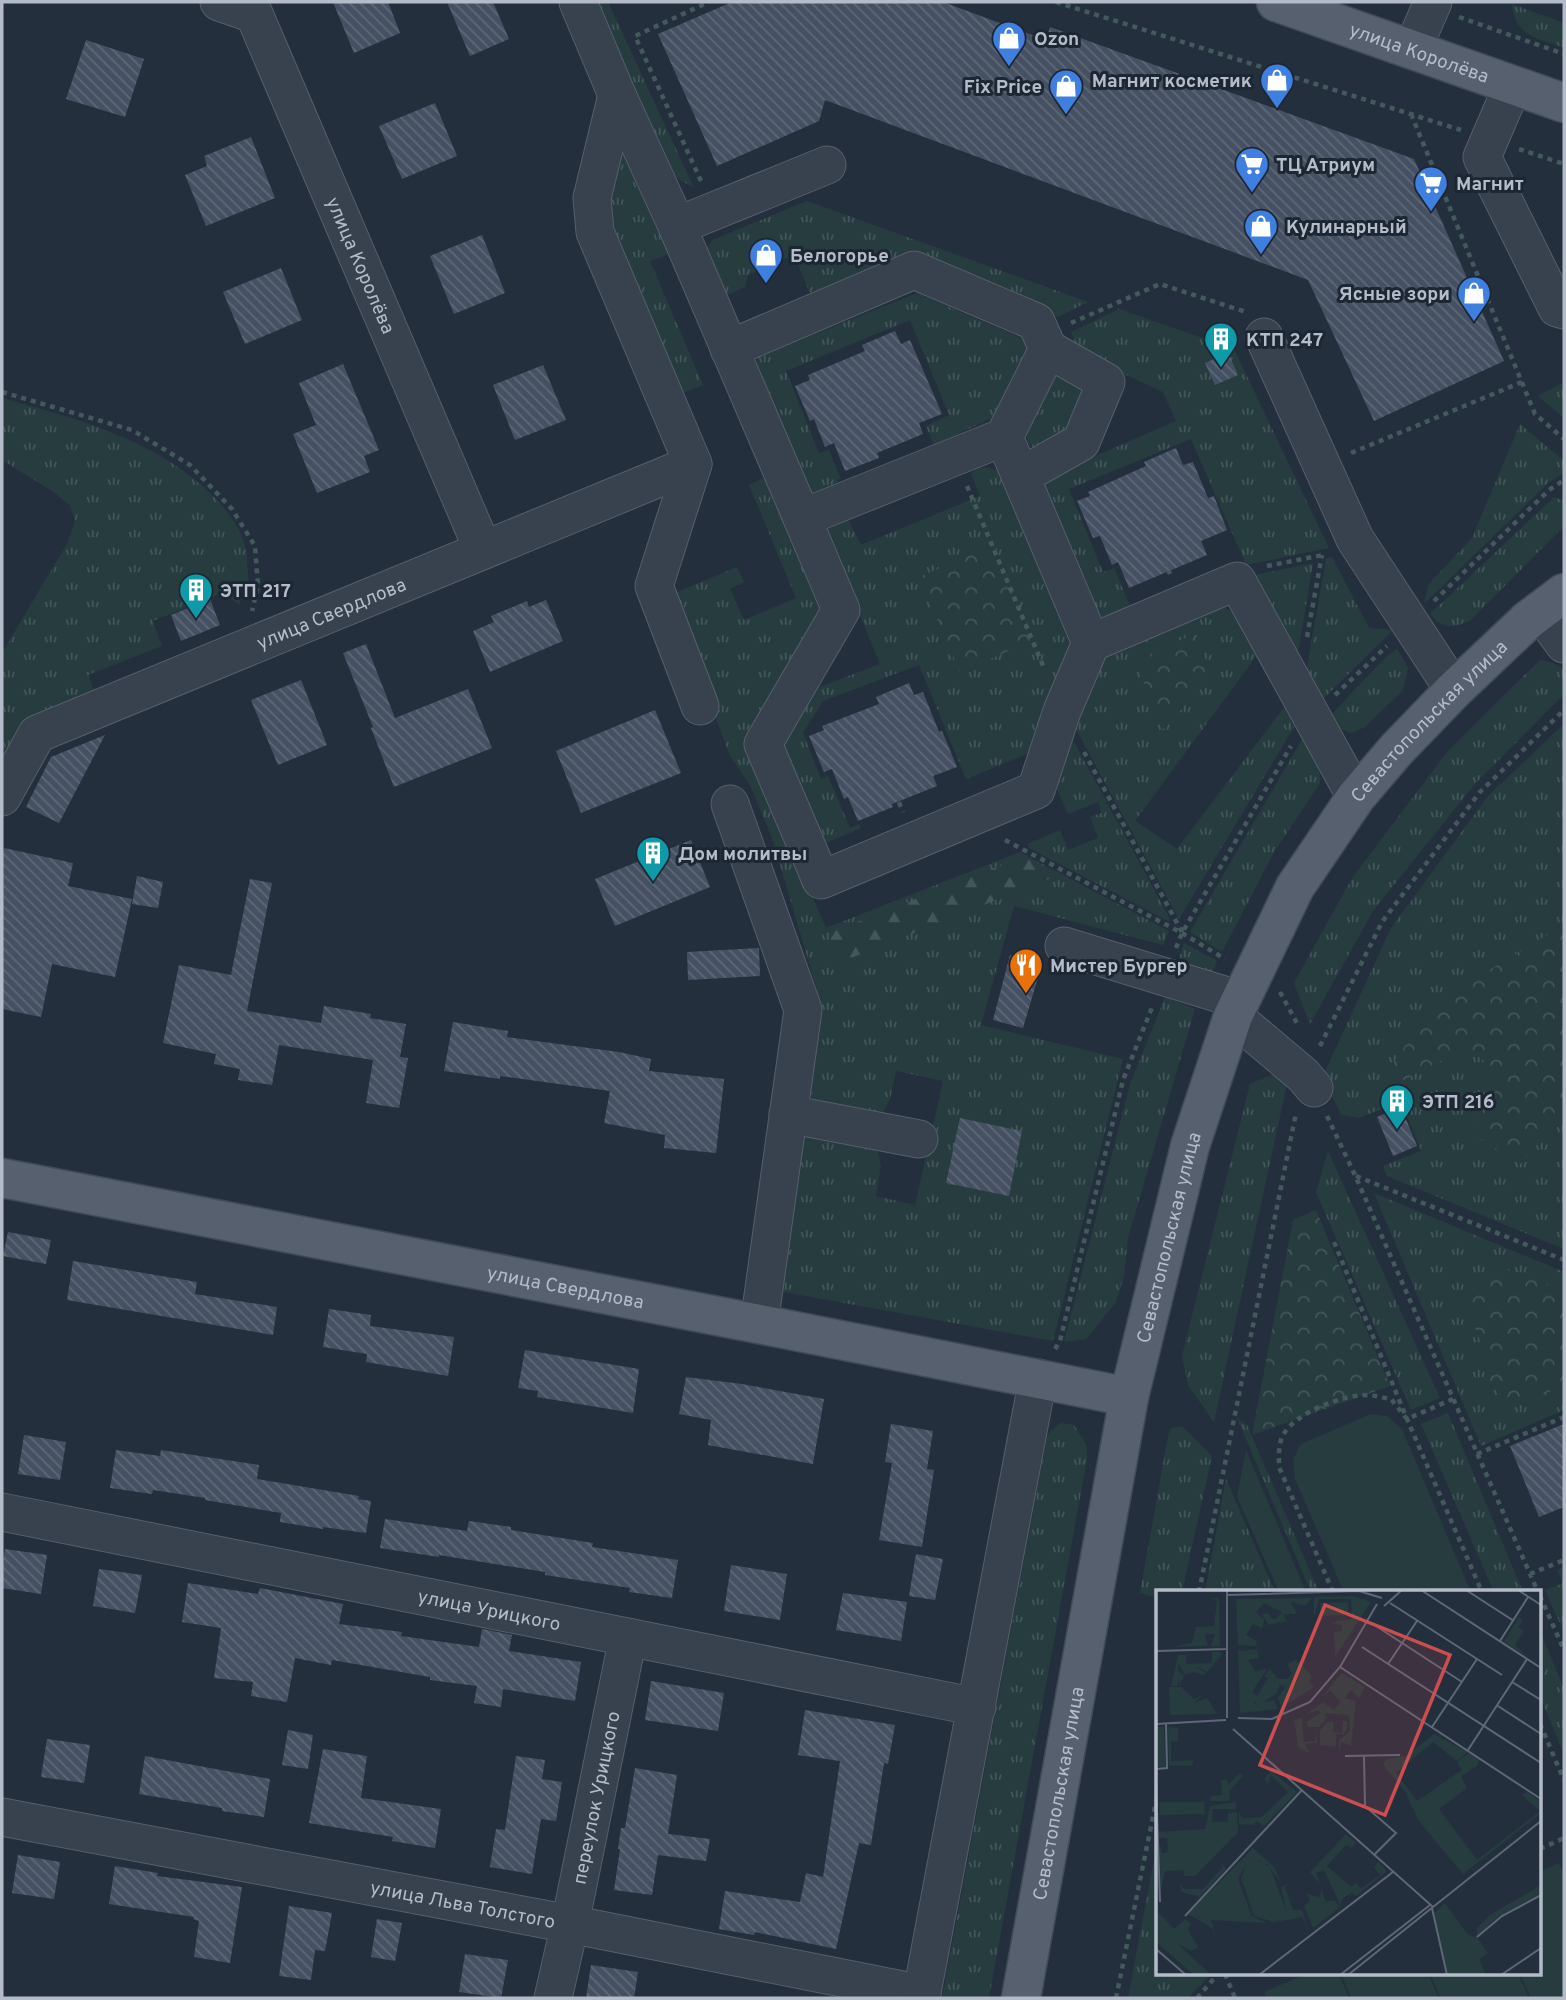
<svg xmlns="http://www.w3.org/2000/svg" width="1566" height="2000" font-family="Overpass,sans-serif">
  <defs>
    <pattern id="grass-tufts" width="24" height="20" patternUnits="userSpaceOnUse" patternTransform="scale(1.75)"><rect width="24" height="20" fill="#263c3f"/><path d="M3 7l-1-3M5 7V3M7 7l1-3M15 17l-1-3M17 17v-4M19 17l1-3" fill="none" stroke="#435659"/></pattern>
    <pattern id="forest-firs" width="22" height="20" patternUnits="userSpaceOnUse" patternTransform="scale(1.75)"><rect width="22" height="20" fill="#263c3f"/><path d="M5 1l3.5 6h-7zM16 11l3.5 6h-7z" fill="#435659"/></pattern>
    <pattern id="park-crowns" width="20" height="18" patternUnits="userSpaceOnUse" patternTransform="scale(1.75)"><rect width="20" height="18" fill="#263c3f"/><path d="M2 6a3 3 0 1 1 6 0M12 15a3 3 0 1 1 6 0" fill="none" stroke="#435659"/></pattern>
    <pattern id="building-back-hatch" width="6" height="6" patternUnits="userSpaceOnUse" patternTransform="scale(1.75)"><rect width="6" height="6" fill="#455162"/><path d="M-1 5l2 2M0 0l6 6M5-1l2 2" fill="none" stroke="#5d6877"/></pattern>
  </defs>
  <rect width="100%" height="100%" fill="#242f3e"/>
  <path fill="url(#grass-tufts)" d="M589,2H608L694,188L672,175Z
    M1512,4L1564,23V48C1538,37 1515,38 1512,4Z
    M627,150L672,253L650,261L703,385L677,395L605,231L612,154Z
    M807,201L1088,302L1058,317L916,255L812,298L794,255L748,275L745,287L720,298L704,253L712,240Z
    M917,293L1030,342L992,418L934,445L926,426L949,415L910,320L786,371L819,453L829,450L840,477L835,486L809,497L756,371L757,357Z
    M1119,309L1234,349L1329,548L1246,565L1191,439L1069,489L1103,572L1114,568L1131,608L1102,624L1045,490L1048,480L1061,471L1176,421L1163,392L1079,353L1071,332Z
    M1054,374L1083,387L1075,414L1059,444L1037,450L1028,443L1026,430Z
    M1564,382V418L1538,396Z
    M2,398C77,419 158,440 214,497C231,515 245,533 247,558C248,580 251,584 239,604L222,593L153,621L162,646L88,675L98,702L2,786V653L68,542L75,520L70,505L52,491L2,460Z
    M1520,424L1564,461V473L1549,482L1424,604L1428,585L1472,538Z
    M986,467L1000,471L1076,636L1034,751L966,779L919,665L823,701L803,733L821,779L828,776L850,828L859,824L861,828L821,845L777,750L809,691L880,664L822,523L848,519L861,545L980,496L971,474L978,468Z
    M765,477L821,610L746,745L826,928L1020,852L1169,931L1163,945L1014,906L981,1025L1123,1059L1053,1341L773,1290L802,1133L877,1147L881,1165L876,1196L915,1205L943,1081L896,1071L890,1099L883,1113L871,1118L823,1109L812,1097L810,1084L817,990L772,838L750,785L730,756L670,595L737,567L744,582L730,589L744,620L796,598L749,485Z
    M1554,497L1564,501V526L1471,620C1454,628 1443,630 1430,614Z
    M1332,557L1369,628L1393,630L1323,699L1306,673L1326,559Z
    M1313,563L1297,659L1251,576Z
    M1225,607L1238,616L1257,655L1135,821L1177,849L1285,706L1294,727L1179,919L1071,720L1096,662L1212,610Z
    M1397,648L1408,668L1403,690L1365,727L1351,733L1341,729L1330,716L1383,660Z
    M1540,660L1553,663L1564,669V694L1474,785L1373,911L1310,1024L1294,983L1352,878L1448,751Z
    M1564,724V1249L1387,1176L1383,1166L1421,1151L1401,1101L1359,1118L1341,1115L1323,1076L1391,928L1488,796Z
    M1067,729L1168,915L1170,922L1029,848L1028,844L1060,830L1068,850L1098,838L1090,817L1102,813L1098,802L1068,814L1051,775Z
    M1304,736C1313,751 1320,765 1320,783L1274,852L1222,952L1190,932Z
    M1184,943L1217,961L1210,977L1178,962Z
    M1165,997L1195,1009L1128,1238L1124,1277L1116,1302L1086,1339L1064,1342L1130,1084Z
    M1270,1075L1288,1079L1214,1422L1188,1385L1182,1356L1250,1084Z
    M1328,1151L1440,1398L1411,1410L1316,1192Z
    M1374,1193L1564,1272V1410L1481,1446Z
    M1448,1413L1523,1592H1494L1421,1424Z
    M1237,1418L1247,1425L1319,1592H1311Z
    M1060,1423L1074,1425L1087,1446V1459L989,1998H942L1047,1437L1050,1432Z
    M1182,1426L1212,1456L1182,1592H1158V1598L1140,1593L1168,1436L1171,1428Z
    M1226,1479L1275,1592H1205Z
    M1564,1567V1632L1545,1590L1563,1583L1557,1570Z
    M1540,1631L1564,1689V1754L1540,1697Z
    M1158,1838V1974H1211L1188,1998H1128Z"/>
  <path fill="url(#forest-firs)" d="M1025,856L1059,875L826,968L832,932Z"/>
  <path fill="url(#park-crowns)" d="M994,545L1034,640L960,672L919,577Z
    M1196,633L1211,674L1163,731L1135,661Z
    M1564,925V1114L1520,1164L1474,1135L1471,1117C1476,1109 1483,1102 1488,1094C1503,1071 1482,1055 1462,1050L1394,1085L1386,1073L1436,1002Z
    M1316,1210L1390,1386L1252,1435L1293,1220Z
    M1505,1268L1537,1279L1564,1296V1383L1551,1391L1527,1401L1504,1400L1489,1383L1488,1361L1475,1328L1470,1307L1472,1287L1485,1276Z"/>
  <path fill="#263c3f" d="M1371,1414L1387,1416L1402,1429L1471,1592H1344L1295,1479L1293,1459L1301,1444Z
    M1246,1450L1306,1592H1279L1237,1497Z
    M1559,1863L1564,1874V1998H1531L1520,1974H1540V1872Z
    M1306,1974H1339L1349,1998H1267L1264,1992Z
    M1341,1974H1428L1439,1998H1351Z
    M1430,1974H1518L1529,1998H1441Z"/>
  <path fill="url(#building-back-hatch)" d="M333,2H388L400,33L354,53Z
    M447,2H493L509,39L470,56Z
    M732,2H943L1046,40L1050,27L1414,159L1504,361L1374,421L1308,280L825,100L819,121L717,166L658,34Z
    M86,40L144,59L125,117L66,99Z
    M435,103L457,156L402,179L379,126Z
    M251,137L275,198L206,226L185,175L207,166L204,156Z
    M482,235L505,293L454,314L430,256Z
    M281,268L302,320L245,344L223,292Z
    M895,331L901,344L910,340L942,414L919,423L923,434L877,453L879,458L845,471L834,443L825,447L814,419L810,421L795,386L810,380L808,375L865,351L862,345Z
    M1228,353L1238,375L1215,385L1205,363Z
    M343,364L379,450L364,456L370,472L317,493L293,434L316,425L299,383Z
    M543,365L566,420L515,440L493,385Z
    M1176,448L1183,465L1193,462L1208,498L1214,496L1227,530L1201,541L1207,555L1129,588L1118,562L1112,565L1100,536L1093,538L1077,501L1090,496L1088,492L1146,466L1144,462Z
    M210,599L220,625L181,641L171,615Z
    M546,600L563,641L490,672L473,631L494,622L491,616L527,601L529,607Z
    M366,644L395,718L468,689L492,748L394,787L371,728L373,727L343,653Z
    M301,680L327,745L278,765L251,700Z
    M909,683L914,695L923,692L939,732L942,731L957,767L933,776L937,786L892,804L893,807L858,821L848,797L844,799L832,769L824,772L809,736L824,730L822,726L879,704L876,697Z
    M655,710L681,773L581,813L556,751Z
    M105,735L59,823L26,807L51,757Z
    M691,840L710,887L615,926L595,879Z
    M4,848L73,863L68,886L132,899L115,977L52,964L41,1017L2,1009V861Z
    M137,876L163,882L158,908L132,904Z
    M250,879L272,883L247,1011L321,1023L324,1006L371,1014L370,1018L406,1024L400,1057L408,1058L399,1108L366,1103L373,1060L279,1045L272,1085L238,1080L240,1069L214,1064L216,1054L163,1043L179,965L231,975Z
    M759,948L760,976L688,980L687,952Z
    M1010,955L1042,964L1023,1028L993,1020Z
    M453,1022L508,1031L507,1037L619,1052L651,1059L649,1071L724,1079L716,1153L664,1148L665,1135L604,1123L610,1091L500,1076V1079L444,1071Z
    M1401,1107L1417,1146L1393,1156L1377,1117Z
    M960,1118L1022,1131L1009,1196L946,1183Z
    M8,1232L51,1240L46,1264L3,1256Z
    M73,1261L197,1282L195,1294L277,1307L273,1335L67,1300Z
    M329,1309L371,1315L370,1326L454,1337L448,1376L366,1362L367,1354L323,1347Z
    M525,1350L639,1369L633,1413L537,1397L538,1391L518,1388Z
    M686,1377L742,1384L824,1399L813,1464L708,1445L711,1420L679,1414Z
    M891,1424L933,1431L927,1469L934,1470L922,1547L879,1540L892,1463L885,1462Z
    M1564,1424V1507L1539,1517L1510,1446Z
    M24,1435L66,1442L60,1480L18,1474Z
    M116,1450L160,1456L161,1450L259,1465L257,1479L359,1496L358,1499L371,1501L366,1533L323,1527V1529L280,1522L281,1513L205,1500V1498L153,1490L152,1494L110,1488Z
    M385,1519L467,1531L469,1521L511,1527V1530L593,1543L592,1547L678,1560L672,1598L629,1592L630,1588L545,1575V1572L439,1555V1557L380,1548Z
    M5,1549L47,1555L41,1594L2,1588V1567Z
    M916,1554L943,1559L935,1600L909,1596Z
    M731,1565L787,1574L780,1620L724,1611Z
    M99,1569L142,1575L135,1613L93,1606Z
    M188,1583L258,1594L260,1588L343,1604L339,1624L402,1632L401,1636L479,1647L482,1629L512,1635L509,1651L581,1662L575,1701L503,1689L501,1707L474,1703L477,1686L430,1680V1677L332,1660L331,1665L295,1658L287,1702L251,1696L253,1682L214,1678L221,1628L182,1622Z
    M843,1593L907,1602L901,1641L836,1630Z
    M651,1681L724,1693L718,1731L645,1720Z
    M805,1710L895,1725L888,1764L884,1763L871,1845L859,1843L836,1949L755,1932L754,1935L719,1929L725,1891L800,1902L806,1873L823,1877L840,1761L798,1755Z
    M288,1730L313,1735L308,1769L282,1765Z
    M47,1739L90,1745L84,1783L41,1777Z
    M323,1749L367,1756L361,1798L441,1809L435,1848L392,1841L393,1837L309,1823Z
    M145,1756L270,1779L264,1817L222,1811V1808L139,1794Z
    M516,1756L545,1760L542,1779L562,1782L556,1821L541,1819L532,1874L490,1867L496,1829L505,1830Z
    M635,1768L677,1775L668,1834L710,1839L706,1861L658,1855L652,1895L614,1890L620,1849H618L621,1828H625Z
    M18,1855L60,1862L54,1899L12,1893Z
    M115,1866L158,1873L157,1876L242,1887L230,1963L194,1957L199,1921L193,1919L194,1917L109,1904Z
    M289,1906L332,1913L325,1951L315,1950L311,1980L279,1976Z
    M377,1919L402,1923L395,1961L371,1957Z
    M465,1954L508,1960L501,1998L459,1992Z
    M591,1965L638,1972L634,1998H586Z"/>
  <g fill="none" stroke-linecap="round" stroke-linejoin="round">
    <g stroke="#565f6c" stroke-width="39">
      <g id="minor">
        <path id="s1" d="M219,2L254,14L483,550"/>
        <path d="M578,2L617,95L677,226L802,518"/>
        <path d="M1412,50L1433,2"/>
        <path d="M1513,85L1482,157L1557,308L1564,310"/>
        <path d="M617,95L592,198L595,232L693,464L654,586L700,706"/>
        <path d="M677,226L827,165"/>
        <path d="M1264,337L1355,539L1454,690"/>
        <path d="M729,349L914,270L1036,322L1048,349L1004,437L802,518L841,610L763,744L821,880L1036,790L1062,711L1091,643L1237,581L1356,797"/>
        <path d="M1004,437L1091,643"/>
        <path d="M1021,476L1081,442L1106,382L1048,349"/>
        <path d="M1540,611L1564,644"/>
        <path id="s2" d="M2,797L37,734L693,464"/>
        <path d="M730,804L803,1010L759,1324"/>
        <path d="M1064,946L1240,1000"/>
        <path d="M1233,1016L1303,1075L1314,1088"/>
        <path d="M788,1114L919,1139"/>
        <path id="s3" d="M2,1512L977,1707"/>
        <path id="s4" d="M2,1817L570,1924L922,1994"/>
        <path id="s5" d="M553,1998L570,1924L628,1637"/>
        <path d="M921,1998L1038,1378"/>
      </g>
    </g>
    <g stroke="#414a57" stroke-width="41">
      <g id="major">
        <path id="s6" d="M1276,2L1564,103"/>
        <path id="s7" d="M2,1178L759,1324L1129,1397"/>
        <path id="s8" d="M1021,1998L1129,1397L1190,1146L1233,1016L1295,887L1356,797L1396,750L1454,690L1528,620L1564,593"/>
      </g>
    </g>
    <path stroke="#44595c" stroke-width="4.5" stroke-dasharray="5 5" stroke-linecap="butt" d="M1056,2L1461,130
      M1459,17L1564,54
      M1411,114L1535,414L1564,439
      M1519,149L1564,164
      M701,181L635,36L709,2
      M1071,323L1160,284L1246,312
      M2,392L132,430L190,465L232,509L255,546L258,586L252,611
      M1351,453L1522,382
      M967,486L1044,668
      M1165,561L1170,574
      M1267,566L1323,555
      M1434,601L1549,490L1564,480
      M1307,637L1322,555
      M1335,695L1387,646
      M1084,752L1182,932
      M895,793L903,812
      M1005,840L1182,933L1225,959
      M1176,948L1182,933L1291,746
      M1280,992L1299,1027
      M1320,1046L1382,922L1480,792L1564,710
      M1327,1116L1355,1175L1538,1592
      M1356,1176L1564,1260
      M1334,1242L1407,1419L1482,1592
      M1055,1349L1060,1341L1123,1080L1153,1005
      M1477,1454L1564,1417
      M1530,1574L1564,1560
      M1199,1592L1296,1113
      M1333,1592L1279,1467C1279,1456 1278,1445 1283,1435C1296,1412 1344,1394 1370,1395C1377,1396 1384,1398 1391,1399L1407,1419L1453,1399
      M1540,1596L1564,1650
      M1540,1724L1564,1780
      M1540,1849L1564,1838
      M1225,1974L1235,1998
      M1116,1998L1158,1792
      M1197,1998L1218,1974"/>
    <use href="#minor" stroke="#38414e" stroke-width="37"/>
    <use href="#major" stroke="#56606e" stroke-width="38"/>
  </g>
  <defs>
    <g id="shop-pin" transform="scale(1.75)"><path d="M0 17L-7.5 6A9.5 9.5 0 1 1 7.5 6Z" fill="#3f7fe0" stroke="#1d2633"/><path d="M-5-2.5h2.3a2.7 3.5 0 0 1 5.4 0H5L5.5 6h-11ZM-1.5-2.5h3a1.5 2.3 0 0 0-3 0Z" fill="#fff"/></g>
    <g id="supermarket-pin" transform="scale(1.75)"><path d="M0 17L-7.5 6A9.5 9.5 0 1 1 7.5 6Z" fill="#3f7fe0" stroke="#1d2633"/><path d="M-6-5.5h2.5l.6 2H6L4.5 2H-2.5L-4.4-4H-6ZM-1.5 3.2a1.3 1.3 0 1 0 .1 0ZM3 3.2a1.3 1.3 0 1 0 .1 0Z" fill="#fff"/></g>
    <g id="building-pin" transform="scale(1.75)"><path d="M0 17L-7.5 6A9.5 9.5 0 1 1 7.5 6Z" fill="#0f9aa8" stroke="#1d2633"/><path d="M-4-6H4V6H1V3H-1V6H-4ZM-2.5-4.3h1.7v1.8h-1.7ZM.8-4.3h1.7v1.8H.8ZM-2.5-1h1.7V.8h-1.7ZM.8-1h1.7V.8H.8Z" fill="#fff"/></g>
    <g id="restaurant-pin" transform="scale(1.75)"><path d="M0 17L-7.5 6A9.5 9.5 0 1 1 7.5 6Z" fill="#e8710a" stroke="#1d2633"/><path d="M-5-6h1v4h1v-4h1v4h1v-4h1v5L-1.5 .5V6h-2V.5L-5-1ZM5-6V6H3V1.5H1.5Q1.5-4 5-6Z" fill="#fff"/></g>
  </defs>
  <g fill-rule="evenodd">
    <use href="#shop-pin" x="1009" y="38"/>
    <use href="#shop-pin" x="1277" y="80"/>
    <use href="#shop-pin" x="1066" y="86"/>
    <use href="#supermarket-pin" x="1252" y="164"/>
    <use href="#supermarket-pin" x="1431" y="183"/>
    <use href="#shop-pin" x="1261" y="226"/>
    <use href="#shop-pin" x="766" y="255"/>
    <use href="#shop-pin" x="1474" y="293"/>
    <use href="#building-pin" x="1221" y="339"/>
    <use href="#building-pin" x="196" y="590"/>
    <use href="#building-pin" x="653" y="853"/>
    <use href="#restaurant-pin" x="1026" y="965"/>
    <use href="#building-pin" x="1397" y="1101"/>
  </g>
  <g text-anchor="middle" stroke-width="6" stroke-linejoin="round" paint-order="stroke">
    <g font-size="19" font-weight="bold" fill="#b4bcc9" stroke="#1d2633" text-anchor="start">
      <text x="1034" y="45">Ozon</text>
      <text x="1252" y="87" text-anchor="end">Магнит косметик</text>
      <text x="1042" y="93" text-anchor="end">Fix Price</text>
      <text x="1276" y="171">ТЦ Атриум</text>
      <text x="1456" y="190">Магнит</text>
      <text x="1286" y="233">Кулинарный</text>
      <text x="790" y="262">Белогорье</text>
      <text x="1450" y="300" text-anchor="end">Ясные зори</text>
      <text x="1246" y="346">КТП 247</text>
      <text x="220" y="597">ЭТП 217</text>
      <text x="678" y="860">Дом молитвы</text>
      <text x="1050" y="972">Мистер Бургер</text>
      <text x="1422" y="1108">ЭТП 216</text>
    </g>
    <g font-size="19" fill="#b4bcc9" stroke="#1d2633">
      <text dy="7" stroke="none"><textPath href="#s6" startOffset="152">улица Королёва</textPath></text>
      <text dy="7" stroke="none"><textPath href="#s1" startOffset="310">улица Королёва</textPath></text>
      <text dy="7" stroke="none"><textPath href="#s2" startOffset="390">улица Свердлова</textPath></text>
      <text dy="7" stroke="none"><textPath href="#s8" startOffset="1363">Севастопольская улица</textPath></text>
      <text dy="7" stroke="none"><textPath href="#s8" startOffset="775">Севастопольская улица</textPath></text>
      <text dy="7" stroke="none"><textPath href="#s7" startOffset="574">улица Свердлова</textPath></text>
      <text dy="7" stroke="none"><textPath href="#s3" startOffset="497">улица Урицкого</textPath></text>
      <text dy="7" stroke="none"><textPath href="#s8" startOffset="208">Севастопольская улица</textPath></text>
      <text dy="7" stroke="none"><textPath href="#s5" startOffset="205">переулок Урицкого</textPath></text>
      <text dy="7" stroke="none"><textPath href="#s4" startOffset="469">улица Льва Толстого</textPath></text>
    </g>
  </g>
  <g transform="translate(1156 1590)">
    <rect width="385" height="385" fill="#242f3e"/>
    <path d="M196,6L215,12L179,67L178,42L186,41V35L176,33V72V32L195,29L201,24L196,27L195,9H163L158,27V7ZM54,8H63L64,56H55L59,44H49L52,56L15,57L36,53L40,37L58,36L61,10ZM156,8L149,16L135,12L141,24H127L131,31L113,35L106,25L111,23L119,30L126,22L108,13L100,22L108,30L106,38L97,34L90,45L101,51L100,56L82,55L80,9ZM363,27L367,30L362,37L368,41L359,55L372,67L348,52ZM101,59L103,68L92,70L99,81L111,79L96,102L101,105L98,114L118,110L122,119L84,123L82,61ZM56,62H65V66L51,82L44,78L39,77L50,83L47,85L38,82L29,85L22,73V81L28,86L23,95L22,83V96H15L22,65H30V74L56,73ZM140,70L156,86L153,92L158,97L125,118L122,108L129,97L108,86L114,79L122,89H131L136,84L131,74ZM186,83L209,97L203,108L195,100L189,108L200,111L195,156L185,152L183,162V150L194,141L193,125L169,123L170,129L163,137H152L150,132L165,123L162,120L149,125L167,112L178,120L184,112L175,101L166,106ZM13,97H25L38,109L47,105L38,113L51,108L61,124L14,125ZM146,127L148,152L159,151L161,140V153L149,154L154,164L142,157L138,130ZM187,131H191V140L187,144H180V157L164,155V140L171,132H177V142L186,143ZM0,137H8L9,177L0,176ZM12,137L22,138V151L15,152V171L37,170L36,176L13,175ZM278,144L312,162L301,171L277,152L240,183L261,211L306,180L301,172L313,163L323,169L321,176L305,186L311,198L283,219L321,270L384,221L366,205L371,202L385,212V223L307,284L262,230L249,201L227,175L230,169L250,166ZM115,181L141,202L108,236L101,231L97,235L83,234V222L86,228L106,227L132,202L115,185L112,193L108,189ZM84,183L87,186L73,201L74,211H54L55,206L66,205L65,190H71L72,195ZM48,208L49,224L3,225L4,212H47ZM80,212V219H56V232H72V223L81,222L82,242L39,286H28L27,280L9,281L5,299L3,251L6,263L12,262L11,248H3V242L49,239L54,216ZM190,244L200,253L195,258L190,255L171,276L195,297L200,293L205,299L224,285L218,277L222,272L231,281L200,306L196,302L185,310V317L168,280L160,283L164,295L154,282ZM97,258L118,277L125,293L111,274H90L82,289L96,326L111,333L55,330L62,355L56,338L32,324ZM64,273L69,277V280L44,307L25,302L24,293L28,299H47L67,277ZM134,293L129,297L137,320H146L153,342L146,327L114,333L131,323L125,297ZM165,299L170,312L178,310L184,317L157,338L148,316L154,311L151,303L164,308ZM289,313L312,345L321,347L332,363L323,369L330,385H292L278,323ZM0,320L18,339L29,329L35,334L32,339L42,358L35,361L21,353L55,385H38L0,352Z" fill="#263c3f"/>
    <path d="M385,295V303L342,327L321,346V338L334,325Z" fill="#263c3f"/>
    <path d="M192,12V25L165,26L164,13ZM113,87L124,94L121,103L102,116L98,111ZM102,270L114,277L131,323L118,332L98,326L85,288L90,274Z" fill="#263c3f"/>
    <path fill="none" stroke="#5e6776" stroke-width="2" d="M265,0L385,78M310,0L358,31M362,0L385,15M71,5L203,1L226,8M234,13L346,85M228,16L246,0M220,36L306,92M344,51L372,7M206,57L385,173M0,61L72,59M232,74L261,31M184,77L385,209M356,92L385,110M342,116L385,144M71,128V0M82,128L116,129L154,112L184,77L221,14M0,134L70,130M276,137L321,69M77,139L277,317L385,231M312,160L371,69M189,166L244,165M208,166L209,216L240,243L218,265M0,179L11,178L10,134M0,191L4,312M276,318L291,385M29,326L146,200M321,347L346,326L385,305M0,359L30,385M103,385L237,282M184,385L274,315M192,385L277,317M345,385L385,358"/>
    <path fill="#ce4d50" fill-opacity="0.15" stroke="#ce4d50" stroke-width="3.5" d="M169,15L294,65L229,225L104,175Z"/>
    <rect width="385" height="385" fill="none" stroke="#b4bcc9" stroke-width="3.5"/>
  </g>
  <rect width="1566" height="2000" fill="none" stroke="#b4bcc9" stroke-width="7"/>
</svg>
